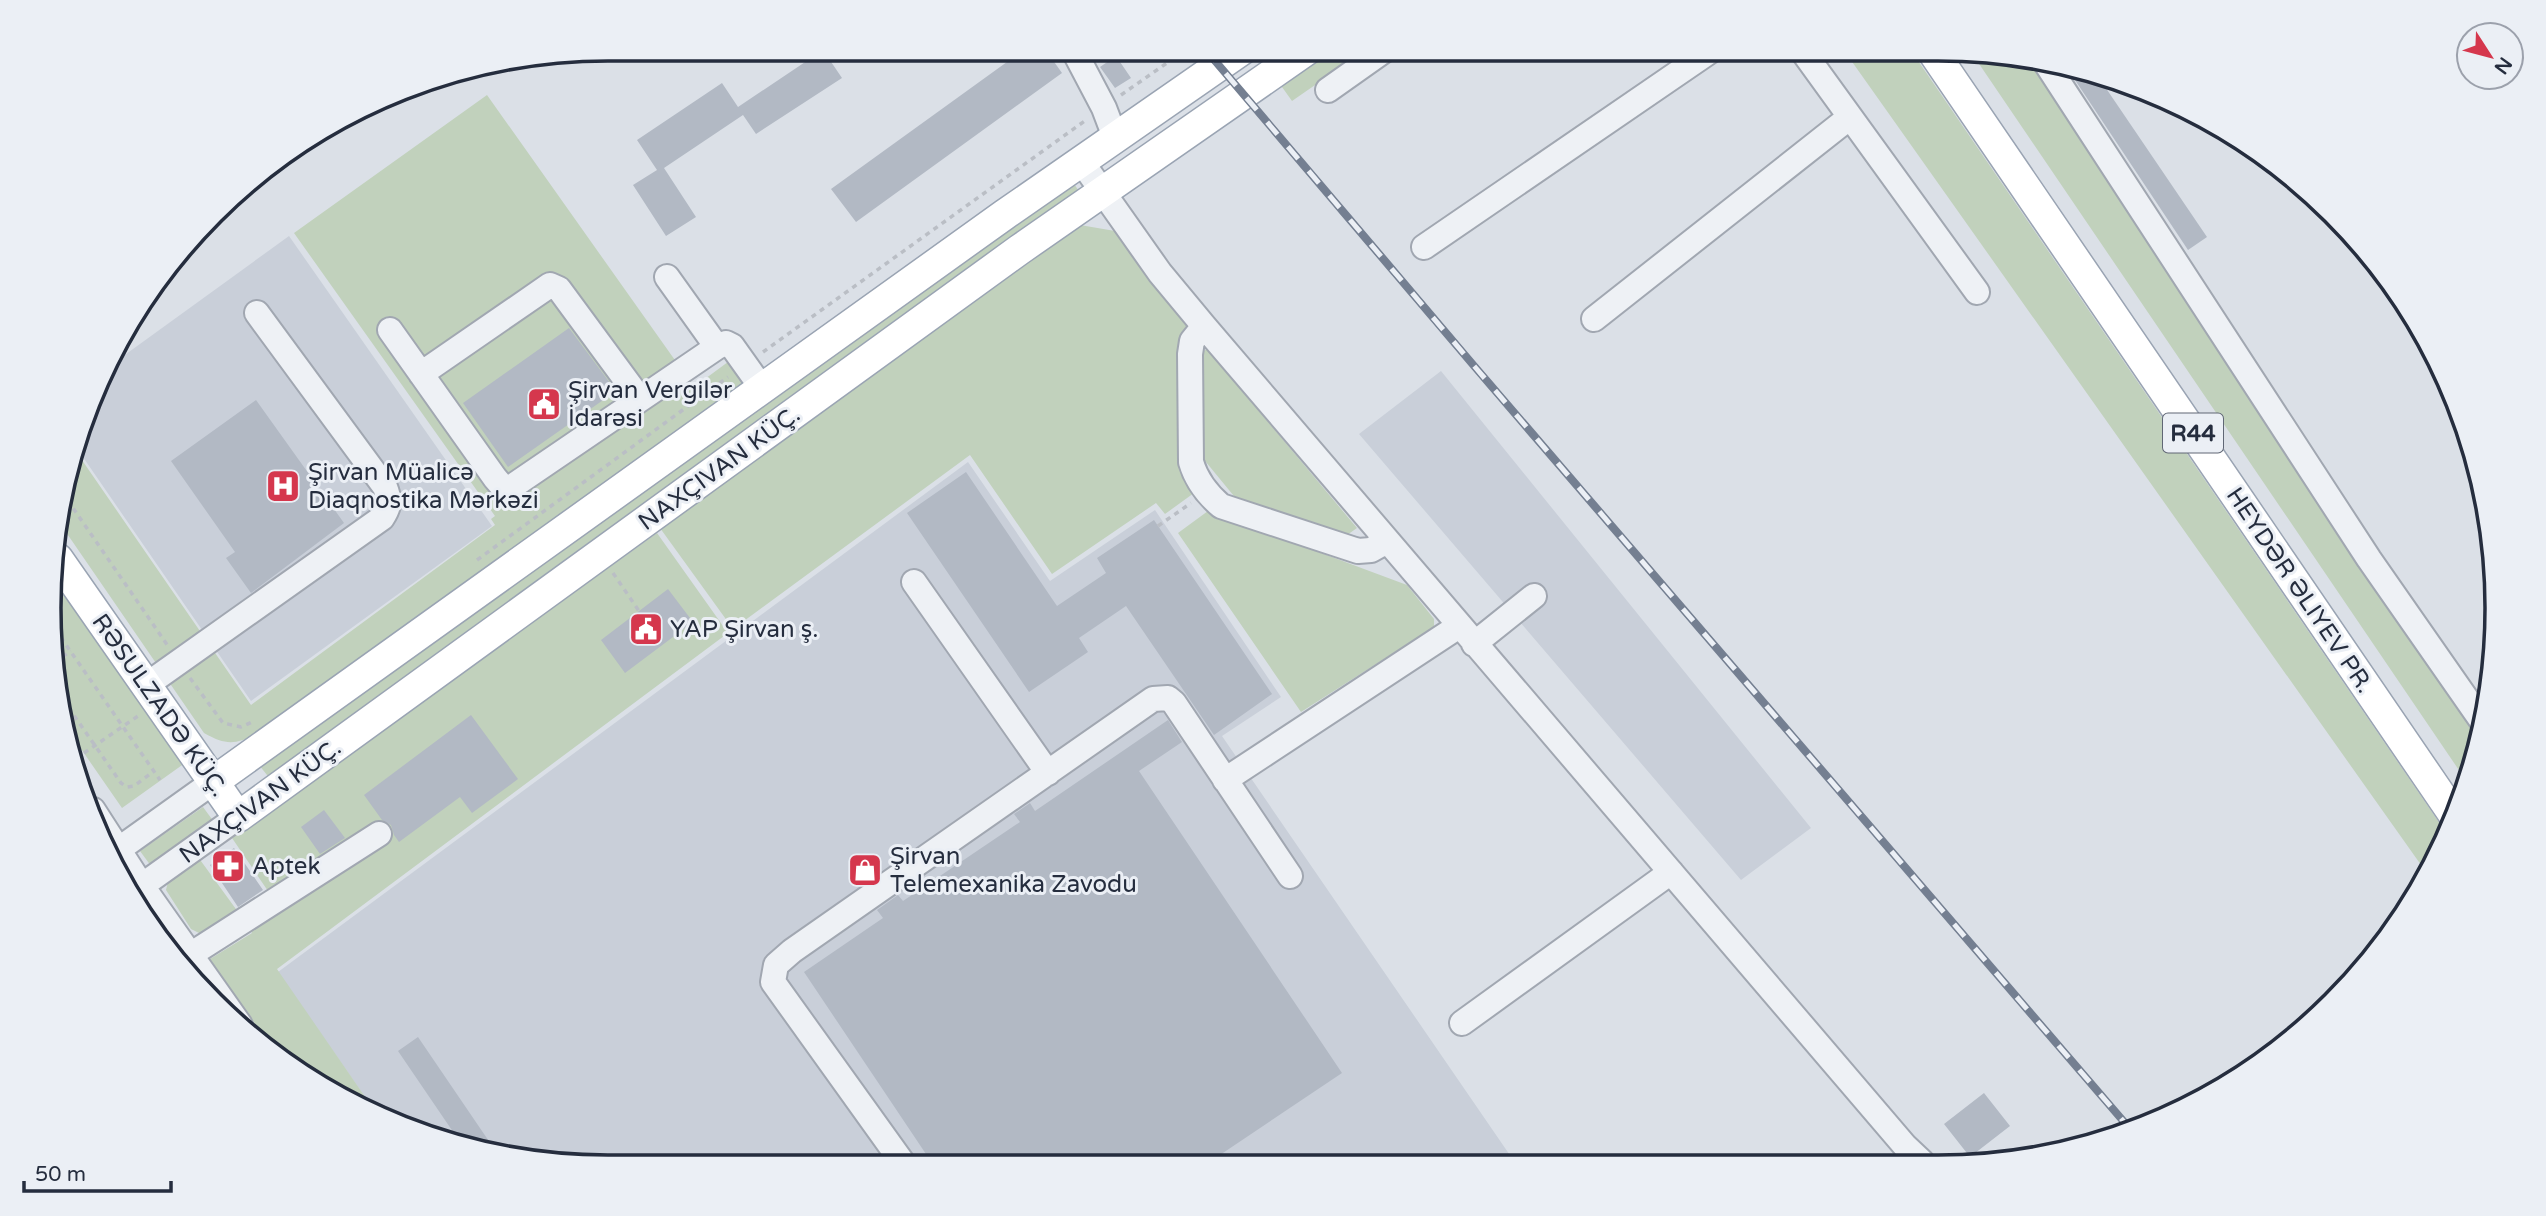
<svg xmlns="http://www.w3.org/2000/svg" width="2546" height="1216" font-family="'Varela Round',sans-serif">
  <rect width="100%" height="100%" fill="#dbe0e7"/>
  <path fill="#c9cfd9" d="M289,236L492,526L251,701L76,447L92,394L104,370Z
    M1441,371L1811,828L1741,880L1359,434Z
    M968,462L1050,581L1155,510L1281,697L1222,736L1516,1164L608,1167L499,1156L394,1124L379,1117L278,972Z"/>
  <path fill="#c1d1bc" d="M1324,49H1367L1292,101L1277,80Z
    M1843,49H1910L2447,834L2426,872Z
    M1971,52L2032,58L2480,736L2467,782Z
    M487,95L694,387L732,359L748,384L259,734C235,744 227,746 204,733L59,522L60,499L75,450L251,705L495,525L491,519L495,516L294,233Z
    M1071,179L1080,193L271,780L259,765Z
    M1080,225L1115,231L1189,328L1180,339L1179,468L1194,493L1165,514L1156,503L1052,574L970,455L733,629L660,528Z
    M1207,349L1357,528L1347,535L1238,501L1201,456L1200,353Z
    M1208,511L1407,585L1434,619V627L1301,712L1178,533Z
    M657,533L728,633L277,969L379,1117L298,1073L278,1057L210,959L252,933L241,916L201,934L191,929L166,890L169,878L198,857L241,916L270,894L232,838Z
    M57,577L185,763L122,808L70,733L54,681Z
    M203,807L214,822L151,866L140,851Z"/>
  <path fill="#b2b9c4" d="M1025,49H1045L1062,73L856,222L831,189Z
    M823,50L842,78L756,134L743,115L664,168L696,217L666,236L633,185L657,170L637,140L722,83L738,107Z
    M1116,56L1131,78L1115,88L1100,67Z
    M2065,65L2097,75L2207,237L2188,250Z
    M569,328L616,391L508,467L463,403Z
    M256,400L344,523L251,593L226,558L235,552L171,461Z
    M966,472L1057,606L1106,573L1097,558L1154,520L1272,694L1214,735L1126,606L1079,638L1088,652L1029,692L907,513Z
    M668,589L693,622L625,673L601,640Z
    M471,715L518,779L472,813L460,797L399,842L394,835L391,825L382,820L364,795Z
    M1168,720L1182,742L1139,771L1342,1073L1205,1165L934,1166L804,972L883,918L877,910L898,895L903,901L1020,822L1014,814L1030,803L1035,811Z
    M324,810L345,838L320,854L301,827Z
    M234,848L263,890L238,907L210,865Z
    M418,1037L499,1156L462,1145L398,1051Z
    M1984,1093L2010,1126L1970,1157L1944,1124Z"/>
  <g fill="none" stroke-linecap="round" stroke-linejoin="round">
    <g stroke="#a1a7b1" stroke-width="28">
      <path id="minor" d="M1073,49L1104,108L1115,137
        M1801,49L1977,292
        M2044,60L2369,559L2484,724
        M1328,90L1386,49
        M1081,161L1160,273L1204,326L1905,1146L1922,1162
        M1424,247L1713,49
        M667,277L717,347
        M1594,319L1850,117
        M1204,326L1192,341L1190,354L1191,462C1196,479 1207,494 1221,506L1358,551L1371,550L1387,541
        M390,330L495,478L502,486L510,488L717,347L726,343L732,346L762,388
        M421,374L550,285L559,289L640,399
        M914,582L1048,773
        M1474,644L1534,596
        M145,686L382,518C390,506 390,500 385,487L257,313
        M1225,780L1459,626
        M93,810L142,886L240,1025
        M108,857L213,782
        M133,892L238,817
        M190,955L379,834
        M1462,1023L1671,872
        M905,1166L773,982L776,965L792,951L1153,699L1168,698L1174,703L1290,876"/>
    </g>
    <g stroke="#9aa4b3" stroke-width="33">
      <path id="major" d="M1931,49L2456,818
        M58,559L238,817L1019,250L1308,49
        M213,782L1004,215L1243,49"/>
    </g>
    <path stroke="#babec5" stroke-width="3.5" stroke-dasharray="5 5" stroke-linecap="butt" d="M1121,95L1187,49
      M763,352L1086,120
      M62,492L168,646
      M1158,526L1191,503
      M477,560L728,377
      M613,573L639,611
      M55,629L160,780
      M54,662L71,651
      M190,678L223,723L241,727L252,722
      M57,691L121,783L127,787L134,786L154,771
      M84,753L138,716"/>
    <use href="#minor" stroke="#eef1f5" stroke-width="24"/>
    <use href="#major" stroke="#fff" stroke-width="30"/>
    <g stroke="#747f91" stroke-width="8">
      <path id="rail" d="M1205,49L1475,367L2131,1130"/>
    </g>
    <use href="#rail" stroke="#ebeff5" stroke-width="5" stroke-dasharray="16" stroke-linecap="butt"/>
  </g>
  <defs>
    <g id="civic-square" transform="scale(1.75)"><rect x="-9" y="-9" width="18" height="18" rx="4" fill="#d5374d" stroke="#ebeff5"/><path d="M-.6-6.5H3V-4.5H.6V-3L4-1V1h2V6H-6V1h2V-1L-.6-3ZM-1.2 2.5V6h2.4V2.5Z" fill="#fff"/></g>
    <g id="hospital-square" transform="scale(1.75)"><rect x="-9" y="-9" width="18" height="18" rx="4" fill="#d5374d" stroke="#ebeff5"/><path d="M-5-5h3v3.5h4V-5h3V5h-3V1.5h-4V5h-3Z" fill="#fff"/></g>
    <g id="pharmacy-square" transform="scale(1.75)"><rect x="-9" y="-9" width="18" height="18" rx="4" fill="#d5374d" stroke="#ebeff5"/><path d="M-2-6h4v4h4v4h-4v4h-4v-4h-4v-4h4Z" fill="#fff"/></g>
    <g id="shop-square" transform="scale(1.75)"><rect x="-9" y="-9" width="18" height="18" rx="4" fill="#d5374d" stroke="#ebeff5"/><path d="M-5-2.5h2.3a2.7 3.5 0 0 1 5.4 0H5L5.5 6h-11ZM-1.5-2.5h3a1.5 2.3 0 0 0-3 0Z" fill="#fff"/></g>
  </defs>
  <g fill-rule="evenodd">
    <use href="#civic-square" x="544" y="404"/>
    <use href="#hospital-square" x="283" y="486"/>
    <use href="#civic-square" x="646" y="629"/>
    <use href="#pharmacy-square" x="228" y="866"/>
    <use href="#shop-square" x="865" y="870"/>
  </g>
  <g text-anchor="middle" stroke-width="6" stroke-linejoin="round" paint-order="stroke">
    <rect fill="#ebeff5" stroke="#606775" stroke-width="2" x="2163" y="413.5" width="60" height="39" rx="5"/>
    <g font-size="23" font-weight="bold" fill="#252d3e">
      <text x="2193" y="441">R44</text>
    </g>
    <g font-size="24" fill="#252d3e" stroke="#ebeff5" text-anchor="start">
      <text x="568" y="398">Şirvan Vergilər<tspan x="568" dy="28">İdarəsi</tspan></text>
      <text x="308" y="480">Şirvan Müalicə<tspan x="308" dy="28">Diaqnostika Mərkəzi</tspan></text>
      <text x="670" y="637">YAP Şirvan ş.</text>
      <text x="890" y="864">Şirvan<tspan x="890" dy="28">Telemexanika Zavodu</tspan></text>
      <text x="252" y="874">Aptek</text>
    </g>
    <g font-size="24" fill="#252d3e" stroke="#ebeff5">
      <text transform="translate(719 468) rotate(-36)" y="8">NAXÇIVAN KÜÇ.</text>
      <text transform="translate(2300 590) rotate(56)" y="8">HEYDƏR ƏLIYEV PR.</text>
      <text transform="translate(160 705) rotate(55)" y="8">RƏSULZADƏ KÜÇ.</text>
      <text transform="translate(260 801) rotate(-36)" y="8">NAXÇIVAN KÜÇ.</text>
    </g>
  </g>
  <path d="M0 0H2546V1216H0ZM608 61H1938A547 547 0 0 1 2485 608V608A547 547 0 0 1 1938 1155H608A547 547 0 0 1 61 608V608A547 547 0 0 1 608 61Z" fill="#ebeff5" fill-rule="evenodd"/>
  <path fill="none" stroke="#252d3e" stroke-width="3.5" d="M608 61H1938A547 547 0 0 1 2485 608V608A547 547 0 0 1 1938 1155H608A547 547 0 0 1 61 608V608A547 547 0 0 1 608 61Z"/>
  <g transform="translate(2490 56) rotate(126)"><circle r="33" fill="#ebeff5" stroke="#9ca1ac" stroke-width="2"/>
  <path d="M0-5L12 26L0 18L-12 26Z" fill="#d5374d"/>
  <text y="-10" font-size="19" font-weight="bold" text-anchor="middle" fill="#252d3e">N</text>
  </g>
  <path d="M24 1181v10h147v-10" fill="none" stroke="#252d3e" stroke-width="3.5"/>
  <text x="35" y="1181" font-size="21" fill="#252d3e" stroke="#ebeff5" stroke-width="5" paint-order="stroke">50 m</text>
</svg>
